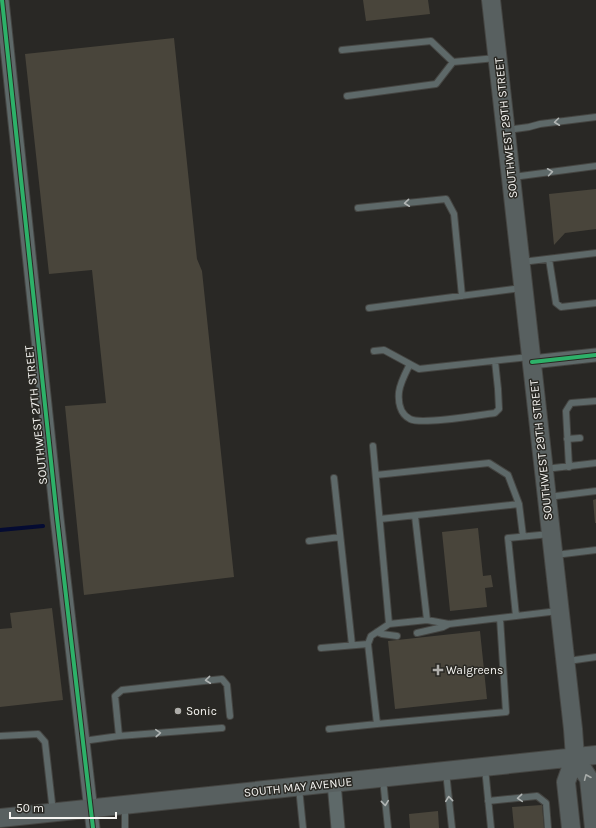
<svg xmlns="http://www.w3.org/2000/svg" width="596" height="828" font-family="Karla,sans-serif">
  <rect width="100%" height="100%" fill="#292825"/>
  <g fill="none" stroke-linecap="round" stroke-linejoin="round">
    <path stroke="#040b32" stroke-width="4" d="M0,530L43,526"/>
  </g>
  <path fill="#49453b" d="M363,0H428L430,14L366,21Z
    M174,38L197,259L202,271L234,577L84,595L65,406L106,403L92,270L49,274L25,54Z
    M596,189V229L565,233L554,245L549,194Z
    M596,499V523H595L593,500Z
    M478,528L483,576L491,575L493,587L485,588L487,607L450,611L442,532Z
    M52,608L63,700L0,707V629L12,628L10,613Z
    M480,631L487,699L395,709L388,641Z
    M542,805L544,828H514L512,807Z
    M438,811L439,828H410L409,814Z"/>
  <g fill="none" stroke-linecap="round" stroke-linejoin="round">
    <g stroke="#454542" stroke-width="8">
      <path id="lane" d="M342,50L431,41L453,62L496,58
        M347,96L436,84L453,62
        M507,130L529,127L540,124L596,117
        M513,177L596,166
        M358,208L446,199L454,214L462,296
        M549,259L556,303L561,307L596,303
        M522,262L596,253
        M369,308L522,288
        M374,351L384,350L419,369L529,357
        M410,364C406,372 400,383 399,392C398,402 400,414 410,419C421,425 480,415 495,413L499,409L498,389L495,361
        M567,439L580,438
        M373,446L389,624
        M569,467L566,411L571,403L596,401
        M545,469L596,463
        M376,475L489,463L508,475L519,504L380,519
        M334,478L352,645
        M548,497L596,491
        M519,504L523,536
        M415,516L427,620
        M309,541L340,537
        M555,555L596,550
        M516,616L508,538L550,534
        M500,618L506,712L377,724L368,644L371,636L389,624L427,620L449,624L558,611
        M377,632L382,634L397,636
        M417,633L443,627L449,624
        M321,648L368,644
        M568,661L596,657
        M329,729L377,724
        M0,736L38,734L45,742L53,812
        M119,736L115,696L122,690L222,679L227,685L230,716
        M83,741L119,736L222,728
        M485,768L491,828
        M446,772L452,828
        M383,779L388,828
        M299,788L303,828
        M488,801L537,796L546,803L548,828
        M125,806V828"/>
    </g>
    <g stroke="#454542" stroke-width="15">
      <path id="street" d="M2,0L57,518L93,828
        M532,362L596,355
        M334,783L338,828"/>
    </g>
    <g stroke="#454542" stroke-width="20">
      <path id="secondary" d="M491,0L573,729L575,757L566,782L571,828
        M575,757L589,779L594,828
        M0,818L596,755"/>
    </g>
    <use href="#lane" stroke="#5e6969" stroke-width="6"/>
    <use href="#street" stroke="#5e6969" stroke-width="13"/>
    <use href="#secondary" stroke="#586060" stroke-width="18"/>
    <g stroke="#2a2924" stroke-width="6">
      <path id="cycleway" d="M2,0L57,518L93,828
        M532,362L596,355"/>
    </g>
    <use href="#cycleway" stroke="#2db169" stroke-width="4"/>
  </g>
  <defs><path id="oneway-chevron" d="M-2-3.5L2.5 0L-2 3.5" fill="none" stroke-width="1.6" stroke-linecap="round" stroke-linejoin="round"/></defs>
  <g stroke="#b1b5b4">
    <use href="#oneway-chevron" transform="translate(557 122) rotate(173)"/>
    <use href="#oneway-chevron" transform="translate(550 172) rotate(-8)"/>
    <use href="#oneway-chevron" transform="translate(407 203) rotate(174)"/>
    <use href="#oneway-chevron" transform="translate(208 680) rotate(174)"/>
    <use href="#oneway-chevron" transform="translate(158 733) rotate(-4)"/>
    <use href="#oneway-chevron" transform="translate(520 798) rotate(175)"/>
    <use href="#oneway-chevron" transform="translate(449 799) rotate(-96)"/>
    <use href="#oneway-chevron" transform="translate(385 803) rotate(84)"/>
  </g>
  <use stroke="#a6aaa8" href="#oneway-chevron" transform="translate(587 777) rotate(-113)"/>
  <g fill="#aeadaa" stroke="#2a2924" stroke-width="1.5">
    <path d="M436 664h4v4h4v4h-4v4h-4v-4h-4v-4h4z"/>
    <circle cx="178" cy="711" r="4"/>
  </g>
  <g text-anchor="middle" stroke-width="3" stroke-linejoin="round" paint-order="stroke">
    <g font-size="12" fill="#f5f4f1" stroke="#2a2924">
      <text transform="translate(506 128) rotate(-96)" y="4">SOUTHWEST 29TH STREET</text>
      <text transform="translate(36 415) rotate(-96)" y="4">SOUTHWEST 27TH STREET</text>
      <text transform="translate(541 450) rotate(-96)" y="4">SOUTHWEST 29TH STREET</text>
      <text transform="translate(298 787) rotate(-6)" y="4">SOUTH MAY AVENUE</text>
    </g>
    <g font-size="12" fill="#f5f4f1" stroke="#2a2924" text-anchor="start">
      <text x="446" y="674">Walgreens</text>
      <text x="186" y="715">Sonic</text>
    </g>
  </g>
  <path d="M10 812v6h106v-6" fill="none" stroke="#f5f4f1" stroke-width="2"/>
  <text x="16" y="812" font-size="12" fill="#f5f4f1" stroke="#2a2924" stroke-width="3" paint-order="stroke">50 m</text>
</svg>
